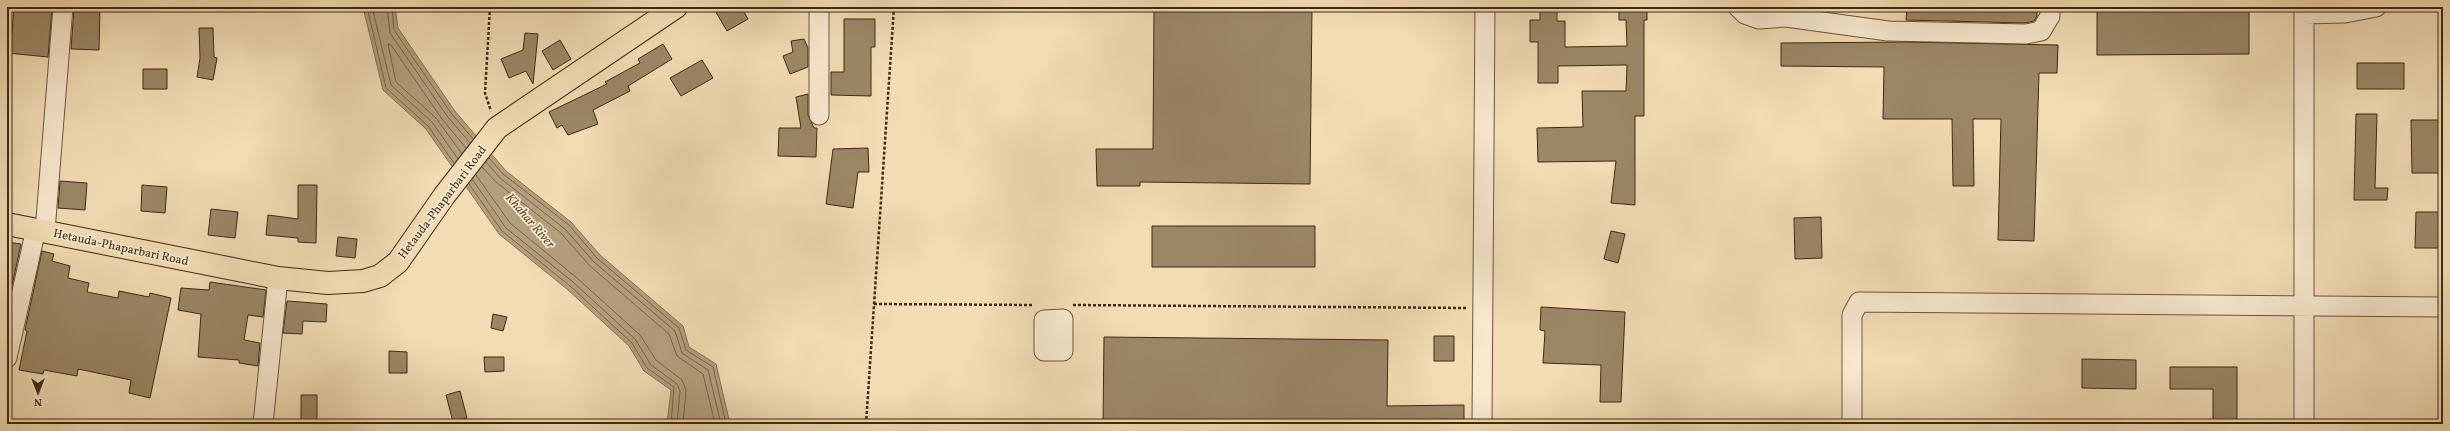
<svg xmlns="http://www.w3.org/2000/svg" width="2450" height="431" font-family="Vollkorn,serif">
  <rect width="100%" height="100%" fill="#f2dcb4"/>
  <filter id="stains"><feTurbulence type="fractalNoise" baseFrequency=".005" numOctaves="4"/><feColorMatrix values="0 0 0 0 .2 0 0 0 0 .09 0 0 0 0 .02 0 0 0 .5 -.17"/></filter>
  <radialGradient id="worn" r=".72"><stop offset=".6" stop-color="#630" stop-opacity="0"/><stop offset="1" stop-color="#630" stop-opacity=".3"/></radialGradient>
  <path fill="#b49f7d" stroke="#847052" d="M363,7H395L398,28L454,110L506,171L571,222L600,255L683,326L689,347L716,364L730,424H667L671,390L644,371L629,346L567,289L499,234L426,129L383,90Z"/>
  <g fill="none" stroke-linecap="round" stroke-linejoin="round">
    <path stroke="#786448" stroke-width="1" d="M367,7L386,88L428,126L454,163
      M372,7L391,85L432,122L458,159
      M387,7L390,33L447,116L470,143
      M392,7L394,30L451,113L473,139
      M462,154L436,118L396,82L388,44L391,45L442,119L466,148
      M489,158L503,174L569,225L597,258L679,328L686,350L713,367L726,424
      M486,162L500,178L565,229L594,262L675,331L682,353L708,370L721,424
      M482,167L496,182L561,233L590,266L669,334L677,356L703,374L715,424
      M476,175L510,223L577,278L640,335L656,360L682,380L686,390L683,424
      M472,179L506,228L573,282L635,339L651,365L677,384L680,391L677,424
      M469,184L502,231L570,286L632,343L647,368L674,387L671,424"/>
  </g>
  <path fill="#9b8766" stroke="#3d2a12" d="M14,7H48V9H52L48,57L7,53V34H12Z
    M713,7H741L748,19L727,31Z
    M1154,7H1312L1310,184L1140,182V186H1097L1096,149H1153Z
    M1540,7H1557V21H1565V47L1627,46L1626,20H1619V7H1647V20H1644V116H1635V205L1611,203L1616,161L1538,162L1537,128L1583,127L1582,91H1626L1627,65L1558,66V83H1538V42H1530V20H1540Z
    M1907,7H2037V16L2034,21L2025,23L1906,20Z
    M2097,7H2249V54L2097,55Z
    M100,8L99,50L71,49L74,9Z
    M844,19H875V47H871V96L831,95V72H844Z
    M199,28H213L214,57L217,58L213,80L197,77L200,58Z
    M525,33L538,34L533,84L526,71L509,78L501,59L523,50Z
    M804,39L808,48V67L790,74L783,56L793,52L791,41Z
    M560,40L571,59L553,70L542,51Z
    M1906,42L2058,45L2057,73H2039L2034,241L1998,240L2001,119H1973L1974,186H1953L1952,119H1883L1884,67L1781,66V43Z
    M663,44L672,59L628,86L630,91L593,110L598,124L568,135L562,125L557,128L549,112L607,84L605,82L640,63L638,59Z
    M702,60L713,78L681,96L670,78Z
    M2357,63H2404V89H2357Z
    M143,69H167V89H143Z
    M808,94V115L814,128H817L816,157L778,156L779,128H801L796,97Z
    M2356,114H2377L2375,188H2388L2387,200H2354Z
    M2411,120H2443V173H2412Z
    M868,148L869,172H858L853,208L826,204L833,149Z
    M60,181L87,183L85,210L58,208Z
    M142,185L167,187L165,213L141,211Z
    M298,185H317L316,243L298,242V238L266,235L268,215L298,219Z
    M211,209L238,212L235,238L208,235Z
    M2416,212H2443V248H2415Z
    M1821,217L1822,258L1795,259L1794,218Z
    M1152,226H1315V267H1152Z
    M1611,231L1625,234L1618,263L1604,259Z
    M338,237L357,239L355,258L336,256Z
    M7,242L21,244L10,295L7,294Z
    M42,251L54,254L52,261L70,266L68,278L89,283L87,292L118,298L119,291L149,297L150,293L171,298L150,398L129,393L131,380L78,369L77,376L44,370L43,374L19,370L27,331L25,330Z
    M210,282L266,290L263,317L248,315L244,340L260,343L258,366L239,363V360L198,357L201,314L178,310L181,288L209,290Z
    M287,301L327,304L326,322L303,321L302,334L283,333Z
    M1541,307L1625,312L1621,402H1600L1601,365L1543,363L1545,331L1540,330Z
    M493,314L507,317L503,331L491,328Z
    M1434,336H1454V361H1434Z
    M1104,337L1388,340L1387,406L1464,405V424H1103Z
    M389,351L407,352V373H389Z
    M484,357H504V371L485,372Z
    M2082,359L2136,360V389L2082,388Z
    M2170,367H2237V424H2213V389H2170Z
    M460,391L467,418L453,422L446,395Z
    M301,395H317V424H301Z"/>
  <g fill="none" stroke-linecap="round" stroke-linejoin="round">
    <g stroke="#6a563a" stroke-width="21">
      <path id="minor" d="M819,7V115
        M1738,7L1745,14L1759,19L1786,17L1888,31L2026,34L2041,31L2050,16V7
        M2304,7V424
        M2304,14L2345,13L2376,7
        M45,231L63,7
        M1063,319V351H1044V320Z
        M7,358L36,229
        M263,424L278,278
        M1482,424L1485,7
        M1852,424V315L1859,302L2443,307"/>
    </g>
    <g stroke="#3d2a12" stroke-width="24">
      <path id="highway" d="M7,224L278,278L328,283L363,281L380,276L398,262L444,196L497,128L676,7"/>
    </g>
    <path stroke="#3d2a12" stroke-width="2.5" stroke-dasharray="3 2" stroke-linecap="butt" d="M490,7L485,93L491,111
      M874,304L1034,305
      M1073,305L1466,308
      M866,424L894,7"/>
    <use href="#minor" stroke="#f7e8ce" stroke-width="19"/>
    <use href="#highway" stroke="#f2dcb4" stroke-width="22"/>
  </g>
  <g text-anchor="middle" stroke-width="3.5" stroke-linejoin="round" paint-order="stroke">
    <g font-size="12" fill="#3d2a12" stroke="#f7e8ce">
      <text transform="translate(442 202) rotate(-53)" y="4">Hetauda-Phaparbari Road</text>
      <text transform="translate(121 247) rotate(12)" y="4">Hetauda-Phaparbari Road</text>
    </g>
    <g font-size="13" font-style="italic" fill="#614d32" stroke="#f7e8ce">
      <text transform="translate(531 220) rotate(49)" y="5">Khahar River</text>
    </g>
  </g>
  <rect width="2450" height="431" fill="none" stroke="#f2dcb4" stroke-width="24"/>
  <rect x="8" y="8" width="2434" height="415" fill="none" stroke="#3d2a12" stroke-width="2"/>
  <rect x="12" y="12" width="2426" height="407" fill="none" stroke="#3d2a12"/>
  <g transform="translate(38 393) rotate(180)" stroke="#f7e8ce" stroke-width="3" paint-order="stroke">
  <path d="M0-3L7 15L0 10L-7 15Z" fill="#3d2a12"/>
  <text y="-6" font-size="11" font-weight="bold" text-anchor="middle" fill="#3d2a12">N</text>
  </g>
  <rect width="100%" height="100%" filter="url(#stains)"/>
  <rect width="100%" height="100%" fill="url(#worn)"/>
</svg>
